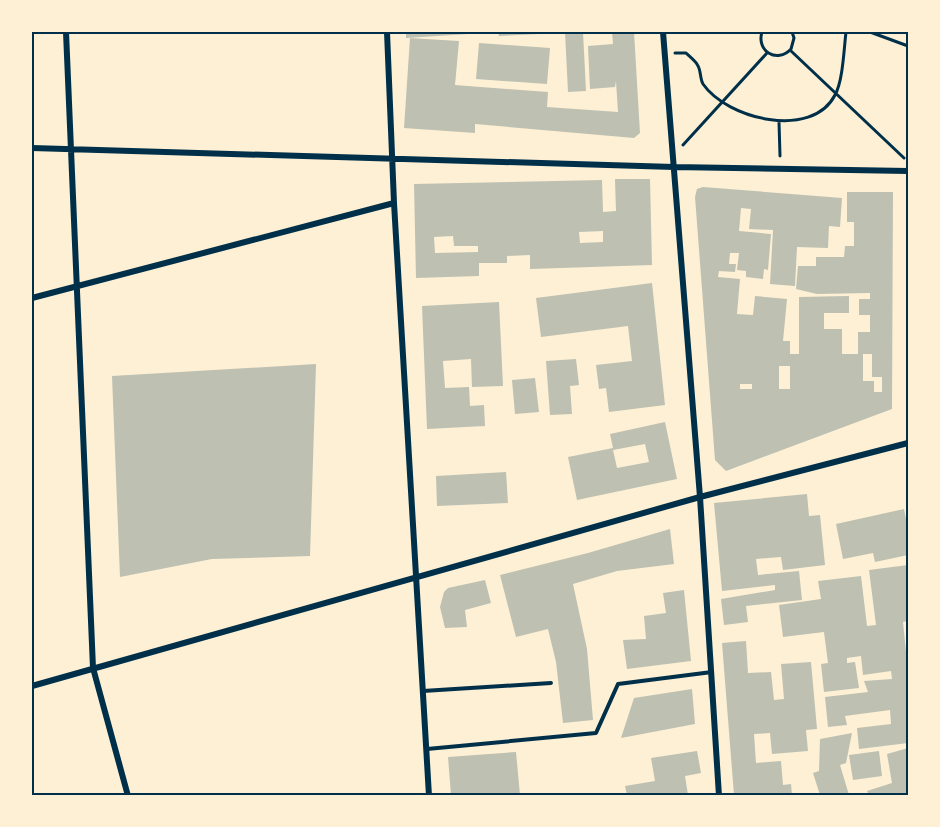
<svg xmlns="http://www.w3.org/2000/svg" width="940" height="827" font-family="'Varela Round',sans-serif">
  <rect width="100%" height="100%" fill="#fdf0d5"/>
  <path fill="#bec0b2" fill-rule="evenodd" d="M406,32H484V33L406,38Z
    M498,32H560V33L499,36Z
    M565,32H583L586,91L568,92Z
    M612,32H634L640,133L634,138L475,124V133L404,128L410,38L459,41L455,85L548,92L547,107L618,112L616,81L615,87L590,89L588,46L613,44Z
    M479,43L550,48L547,84L476,79Z
    M615,179H650L652,265L530,269V255L507,256V263H479V276L416,278L414,184L602,180L603,212L616,211ZM603,231V242L580,243L579,232ZM453,236L454,246H478V252L435,253L434,237Z
    M703,187L842,198L840,227L829,226L828,248L797,247L795,286L770,284L773,230L749,229L751,209L741,208L739,231L771,234L768,270L764,269L763,279L746,277V271L737,270L739,253H730L729,264H736L735,272L719,271L718,277L740,279L737,314L753,315L755,296L787,299L783,341H790V354H799V297L849,296V313H824V329H842V354H858V332H870V315H859V299H870V293L817,294L796,289L798,266H816V257H844L845,246H854V222H847V192H893L892,409L726,471L715,460L695,197L697,189ZM863,354H872V377H882V392H874V381H863ZM779,366H790V389H779ZM740,384H752V389H740Z
    M652,283L665,405L609,412L606,388L599,389L596,365L632,361L628,326L541,337L536,298Z
    M499,302L503,386L472,387L471,359L443,361L445,388L469,387L470,406L484,405L485,426L427,429L422,306Z
    M576,359L579,385L570,386L572,414L550,415L546,361Z
    M316,364L310,556L212,559L120,577L112,376Z
    M535,378L539,412L515,414L512,380Z
    M665,422L677,479L577,500L568,457L613,448L610,434ZM645,444L649,462L617,468L613,450Z
    M506,472L508,503L437,506L436,476Z
    M807,494L809,516L820,515L825,565L783,570L781,557L756,559L758,575L799,571L802,600L746,606L748,622L724,625L721,599L775,590V585L722,591L714,503Z
    M904,509L908,529V555L875,562L873,553L843,559L836,524Z
    M670,529L674,564L617,571L573,584L587,649L593,720L563,723L556,662L548,629L516,637L500,575L588,553Z
    M908,565V621L903,622L908,672V743L859,749L857,728L891,724L890,710L845,716L847,725L828,727L825,697L868,692L864,681L892,679L891,671L863,675L861,656L847,658V663L855,662L859,688L824,692L821,664L828,663L824,632L783,637L779,605L821,599L818,581L861,576L867,626L876,625L869,570Z
    M485,580L491,603L465,610L467,627L445,628L440,607L444,592L448,588Z
    M684,590L691,661L627,669L623,640L646,639L644,616L666,613L663,593Z
    M746,641L748,673L771,672L774,700L784,699L781,664L811,662L817,729L806,730L808,751L772,754L770,733L754,734L756,763L781,761L783,785L791,784L792,795H734L722,643Z
    M692,689L695,724L621,738L634,698Z
    M852,733L846,763L840,765L849,795H820L813,773L819,771L820,739Z
    M908,748V795H869L867,791L892,783L887,754Z
    M697,751L701,773L685,776L688,795H627L625,786L655,781L651,758Z
    M879,751L882,776L853,780L849,755Z
    M516,752L520,795H451L448,757Z"/>
  <g fill="none" stroke-linecap="round" stroke-linejoin="round">
    <path stroke="#003049" stroke-width="3" d="M762,32C756,51 777,64 791,49L794,38L792,32
      M870,32L908,46
      M790,50L904,158
      M675,53H686C690,57 696,61 698,66C701,71 700,79 703,84C727,119 812,140 835,95C843,81 844,48 846,32
      M779,122L780,156
      M683,145L767,53"/>
    <path stroke="#003049" stroke-width="4" d="M423,691L551,683
      M427,749L596,733L618,684L712,672"/>
    <path stroke="#003049" stroke-width="6" d="M66,32L93,668L128,796
      M387,32L394,203L429,796
      M663,32L700,497L719,796
      M32,148L674,167L908,171
      M32,298L394,203
      M32,686L700,497L908,443"/>
  </g>
  <rect width="940" height="827" fill="none" stroke="#fdf0d5" stroke-width="66"/>
  <rect x="33" y="33" width="874" height="761" fill="none" stroke="#003049" stroke-width="2"/>
</svg>
